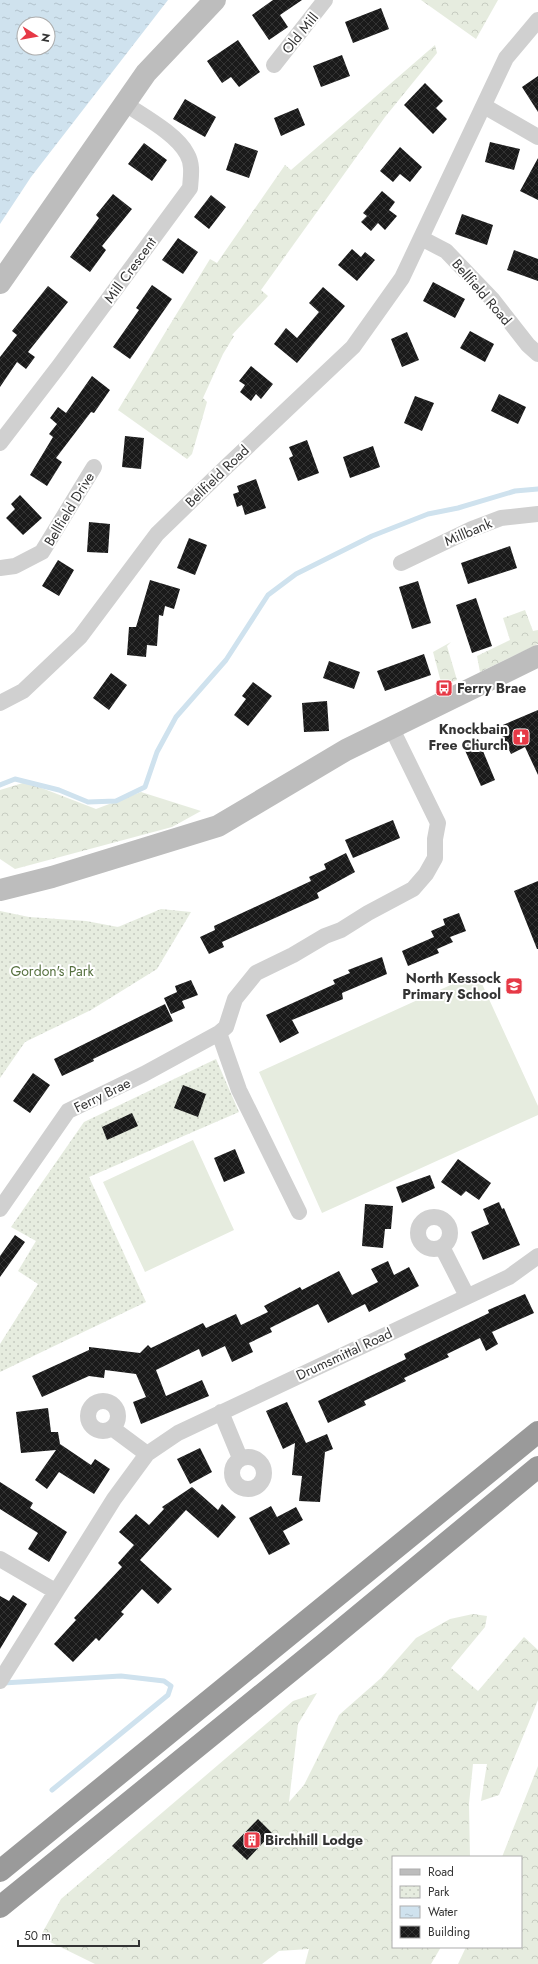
<svg xmlns="http://www.w3.org/2000/svg" width="538" height="1964" font-family="Jost,sans-serif">
  <defs>
    <pattern id="forest-crowns" width="20" height="18" patternUnits="userSpaceOnUse"><rect width="20" height="18" fill="#e6ecdf"/><path d="M2 6a3 3 0 1 1 6 0M12 15a3 3 0 1 1 6 0" fill="none" stroke="#c6cbc0"/></pattern>
    <pattern id="park-dots" width="8" height="8" patternUnits="userSpaceOnUse"><rect width="8" height="8" fill="#e6ecdf"/><path d="M2 2h.1M6 6h.1" fill="none" stroke="#c6cbc0" stroke-width="1.8" stroke-linecap="round"/></pattern>
    <pattern id="water-ripples" width="26" height="14" patternUnits="userSpaceOnUse"><rect width="26" height="14" fill="#cfe2ee"/><path d="M2 4q2-2 4 0t4 0M15 11q2-2 4 0t4 0" fill="none" stroke="#b2c2cd"/></pattern>
    <pattern id="building-cross-hatch" width="8" height="8" patternUnits="userSpaceOnUse"><rect width="8" height="8" fill="#1a1a1a"/><path d="M0 0l8 8M0 8l8-8" fill="none" stroke="#333"/></pattern>
  </defs>
  <rect width="100%" height="100%" fill="#fff"/>
  <path fill="#e6ecdf" d="M477,973L538,1106V1115L322,1213L259,1072Z
    M193,1140L234,1230L145,1272L103,1182Z"/>
  <path fill="url(#forest-crowns)" d="M421,0H498L476,39Z
    M435,45L437,53L385,117L261,290L268,296L232,335L234,336L223,354L203,398L207,402L192,454L187,459L118,410L210,259L217,263L285,165L291,170Z
    M525,610L533,631L538,630V644L480,672L477,656L510,640L503,618Z
    M451,642L447,646L457,680L442,686L433,652Z
    M26,782L96,809L141,792L201,811L172,827L15,869L0,859V790Z
    M473,1614L487,1616L485,1627L451,1668L478,1691L524,1637L538,1650V1700L499,1795L481,1801L487,1764H473L469,1804L470,1857H393V1947H441L431,1964H305L309,1949L279,1951L262,1964H95L40,1937L61,1899L293,1701L317,1693L298,1724L289,1802L304,1785L339,1715L381,1678L416,1638L450,1619Z
    M538,1766V1964H458L466,1947H521V1857H502Z"/>
  <path fill="url(#park-dots)" d="M161,909L191,912L157,969L91,1010L25,1042L0,1078V911L29,917L86,921L118,927Z
    M216,1059L239,1112L89,1177L146,1302L0,1372V1344L38,1284L18,1271L36,1241L11,1227L84,1122Z"/>
  <path fill="url(#water-ripples)" fill-rule="evenodd" d="M0,0H168L31,177L0,224ZM24,24H48V48H24Z"/>
  <g fill="none" stroke-linecap="round" stroke-linejoin="round">
    <path stroke="#cfe2ee" stroke-width="5" d="M0,785L15,779L59,790L88,802L116,801L145,787L157,752L176,717L226,660L268,595L296,574L372,536L428,514L458,508L515,491L538,489
      M3,1683L121,1676L164,1681L171,1686L168,1695L52,1790"/>
  </g>
  <path fill="url(#building-cross-hatch)" d="M273,0H302L280,15L288,27L269,40L252,15Z
    M381,8L389,29L353,43L345,22Z
    M238,40L260,72L239,87L231,77L222,83L207,61Z
    M342,55L350,76L321,87L313,66Z
    M538,76V112L522,87Z
    M425,83L443,101L436,108L447,119L433,134L404,105Z
    M185,99L216,117L205,137L173,119Z
    M298,108L305,125L281,136L274,118Z
    M490,142L520,149L514,170L485,162Z
    M144,143L167,160L152,181L128,164Z
    M235,143L258,151L249,178L226,170Z
    M400,147L422,167L410,182L400,174L393,182L380,171Z
    M538,158V200L520,191Z
    M382,191L395,202L389,210L397,216L385,230L378,223L371,231L361,222L367,216L363,213Z
    M113,194L132,209L102,246L106,250L90,272L70,257L99,218L96,215Z
    M211,195L226,207L209,229L194,217Z
    M462,214L493,225L487,245L455,234Z
    M178,238L198,252L183,274L162,260Z
    M352,249L361,257L365,252L375,260L357,281L338,265Z
    M514,250L538,259V281L507,270Z
    M433,282L465,299L455,318L423,301Z
    M152,285L172,299L130,359L113,347L139,310L136,308Z
    M48,286L68,302L28,352L35,357L26,369L17,362L0,387V357L17,335L12,331Z
    M323,287L345,306L297,363L274,344L286,328L297,338L319,312L309,303Z
    M470,331L494,344L485,362L460,348Z
    M407,332L419,360L402,367L391,339Z
    M251,366L273,384L261,399L256,394L251,401L240,392L245,385L239,381Z
    M92,376L110,390L94,413L91,412L56,458L62,462L47,486L30,475L53,437L49,434L57,424L50,418L58,407L66,413Z
    M499,394L526,407L518,424L491,411Z
    M415,396L434,403L422,431L404,423Z
    M125,436L144,438L141,469L122,467Z
    M307,440L319,473L298,481L289,458L293,456L289,447Z
    M373,446L380,467L350,478L343,457Z
    M256,479L266,508L245,515L242,505L237,507L233,494L239,492L237,486Z
    M20,495L42,518L23,535L6,518L15,509L11,504Z
    M89,522L110,524L108,553L87,552Z
    M189,538L207,545L195,575L177,568Z
    M510,546L517,568L468,584L461,563Z
    M58,560L74,570L59,596L42,586Z
    M150,580L180,589L174,609L165,606L163,616L159,615L157,646L147,645L146,657L127,655L129,627H136Z
    M418,581L431,623L412,629L399,587Z
    M476,598L492,646L472,653L456,605Z
    M424,654L431,675L385,691L377,671Z
    M329,661L360,672L354,689L323,678Z
    M111,673L127,685L109,710L93,698Z
    M253,682L272,696L248,726L234,715L246,699L242,696Z
    M327,701L329,731L304,732L302,703Z
    M538,710V775L525,747L511,754L498,727Z
    M478,739L495,780L481,786L463,746Z
    M393,820L400,838L353,858L345,840Z
    M346,853L355,872L317,893L319,898L222,942L224,947L209,954L200,937L215,930L214,926L311,881L309,877L326,869L324,864Z
    M538,881V949H537L514,891Z
    M459,913L466,931L450,937L453,942L437,949L439,953L408,966L402,951L434,937L431,931L445,925L443,919Z
    M382,957L387,974L342,993L343,999L292,1020L299,1033L280,1043L266,1015L335,984L333,980L350,973L348,970Z
    M191,980L198,995L182,1001L185,1008L171,1014L164,998L177,992L175,986Z
    M165,1004L173,1021L93,1059L94,1061L62,1076L54,1059Z
    M33,1073L50,1085L30,1113L13,1101Z
    M183,1085L206,1094L198,1117L174,1108Z
    M132,1113L138,1126L107,1140L102,1127Z
    M235,1149L245,1173L224,1182L214,1158Z
    M458,1159L491,1183L479,1200L466,1191L461,1196L441,1182Z
    M430,1175L435,1188L402,1203L396,1187Z
    M499,1202L502,1209L504,1208L520,1245L483,1260L471,1232L489,1224L483,1209Z
    M365,1204L393,1206L391,1229H385L383,1248L362,1246Z
    M15,1235L25,1242L0,1277V1256Z
    M388,1261L394,1275L409,1267L419,1286L369,1312L365,1304L328,1323L318,1304L270,1328L272,1332L249,1343L253,1352L232,1362L225,1346L202,1357L199,1349L156,1370L166,1396L202,1380L209,1396L141,1424L133,1402L146,1397L136,1374L105,1370L104,1378L89,1376L42,1397L32,1376L89,1350V1347L140,1353L148,1345L151,1348L203,1323L206,1328L236,1314L241,1325L268,1312L264,1306L300,1287L302,1290L339,1271L352,1295L378,1282L371,1269Z
    M525,1294L534,1313L492,1332L498,1344L486,1351L480,1338L447,1354L449,1357L404,1378L406,1381L364,1401L366,1405L328,1423L318,1401L406,1359L404,1354L489,1313L488,1310Z
    M287,1402L306,1443L327,1434L333,1449L325,1452L320,1502L299,1501L302,1476L292,1475L295,1443L283,1449L266,1411Z
    M48,1408L51,1432H58L60,1444L91,1465L95,1459L110,1469L94,1494L59,1472L47,1489L35,1480L56,1450L21,1453L16,1412Z
    M200,1448L212,1472L190,1484L177,1459Z
    M0,1482L33,1503L30,1508L67,1532L49,1562L28,1549L38,1533L0,1509Z
    M192,1487L218,1510L222,1504L236,1517L218,1538L186,1510L140,1560L172,1589L158,1604L142,1589L121,1612L124,1614L99,1641L96,1638L73,1662L54,1644L76,1620L74,1618L122,1567L118,1563L134,1545L119,1532L136,1514L149,1525L164,1509L162,1507Z
    M271,1506L277,1517L296,1507L303,1520L283,1531L290,1544L269,1555L249,1518Z
    M13,1595L27,1604L0,1649V1596L9,1601Z
    M258,1819L272,1833L247,1860L232,1846Z"/>
  <g fill="none" stroke-linecap="round" stroke-linejoin="round">
    <path stroke="#d0d0d0" stroke-width="16" d="M274,65L325,0
      M484,106L538,137
      M421,238L446,251L492,299L528,345L538,354
      M0,443L59,366L190,188C191,176 193,164 187,154C177,134 143,116 124,103
      M401,563L472,529L501,518L538,514
      M0,568L15,566L42,552L94,467
      M0,703L23,691L80,637L157,534L225,468L353,347L402,278L506,58L538,20
      M219,1033L239,1090L299,1212
      M0,1209L68,1111L144,1074L219,1033L226,1027L235,999L256,973L293,955L325,936L341,930L368,913L413,889L426,874L435,858V839L438,823L391,727
      M418 1233a16 16 0 1 1 32 0a16 16 0 1 1-32 0Z
      M442,1247L467,1296
      M88 1416a15 15 0 1 1 30 0a15 15 0 1 1-30 0Z
      M221,1412L240,1458
      M112,1428L147,1454
      M232 1473a16 16 0 1 1 32 0a16 16 0 1 1-32 0Z
      M0,1559L55,1591
      M0,1681L114,1499L147,1454L178,1433L509,1277L538,1256"/>
    <path stroke="#bdbdbd" stroke-width="22" d="M0,283L146,73L215,0
      M0,890L52,877L218,826L346,750L538,656"/>
    <path stroke="#9a9a9a" stroke-width="22" d="M0,1871L538,1432
      M0,1907L324,1644L538,1467"/>
  </g>
  <defs>
    <g id="bus-square" transform="scale(0.9)"><rect x="-9" y="-9" width="18" height="18" rx="4" fill="#e63946" stroke="#fff"/><path d="M-5-6H5V4H4V6H2V4H-2V6H-4V4H-5ZM-3.5-4V0h7V-4ZM-3.5 1.2v1.5H-2V1.2ZM2 1.2v1.5H3.5V1.2Z" fill="#fff"/></g>
    <g id="church-square" transform="scale(0.9)"><rect x="-9" y="-9" width="18" height="18" rx="4" fill="#e63946" stroke="#fff"/><path d="M-1.2-6h2.4v3.5h3.3v2.4h-3.3V6h-2.4V-.1h-3.3v-2.4h3.3Z" fill="#fff"/></g>
    <g id="school-square" transform="scale(0.9)"><rect x="-9" y="-9" width="18" height="18" rx="4" fill="#e63946" stroke="#fff"/><path d="M0-5L7-2L0 1L-7-2ZM-4 1L0 2.5L4 1V4Q0 6-4 4Z" fill="#fff"/></g>
    <g id="building-square" transform="scale(0.9)"><rect x="-9" y="-9" width="18" height="18" rx="4" fill="#e63946" stroke="#fff"/><path d="M-4-6H4V6H1V3H-1V6H-4ZM-2.5-4.3h1.7v1.8h-1.7ZM.8-4.3h1.7v1.8H.8ZM-2.5-1h1.7V.8h-1.7ZM.8-1h1.7V.8H.8Z" fill="#fff"/></g>
  </defs>
  <g fill-rule="evenodd">
    <use href="#bus-square" x="444" y="688"/>
    <use href="#church-square" x="521" y="737"/>
    <use href="#school-square" x="514" y="986"/>
    <use href="#building-square" x="252" y="1840"/>
  </g>
  <g text-anchor="middle" stroke-width="4" stroke-linejoin="round" paint-order="stroke">
    <g font-size="14" fill="#333" stroke="#fff">
      <text transform="translate(300 33) rotate(-51)" y="5">Old Mill</text>
      <text transform="translate(130 270) rotate(-54)" y="5">Mill Crescent</text>
      <text transform="translate(482 292) rotate(49)" y="5">Bellfield Road</text>
      <text transform="translate(217 476) rotate(-44)" y="5">Bellfield Road</text>
      <text transform="translate(69 509) rotate(-59)" y="5">Bellfield Drive</text>
      <text transform="translate(468 532) rotate(-23)" y="5">Millbank</text>
      <text transform="translate(102 1095) rotate(-26)" y="5">Ferry Brae</text>
      <text transform="translate(344 1354) rotate(-25)" y="5">Drumsmittal Road</text>
    </g>
    <g font-size="14" font-weight="bold" fill="#333" stroke="#fff" text-anchor="start">
      <text x="457" y="693">Ferry Brae</text>
      <text x="508" y="734" text-anchor="end">Knockbain<tspan x="508" dy="16">Free Church</tspan></text>
      <text x="501" y="983" text-anchor="end">North Kessock<tspan x="501" dy="16">Primary School</tspan></text>
      <text x="265" y="1845">Birchhill Lodge</text>
    </g>
    <g font-size="14" fill="#56703f" stroke="#fff">
      <text x="52" y="976">Gordon's Park</text>
    </g>
  </g>
  <rect x="392" y="1856" width="130" height="92" fill="#ffffff" stroke="#adadad"/>
  <rect x="400" y="1869" width="20" height="6" fill="#bdbdbd" stroke="#adadad"/>
  <text x="428" y="1876" font-size="12" fill="#333333">Road</text>
  <rect x="400" y="1886" width="20" height="12" fill="url(#park-dots)" stroke="#adadad"/>
  <text x="428" y="1896" font-size="12" fill="#333333">Park</text>
  <rect x="400" y="1906" width="20" height="12" fill="url(#water-ripples)" stroke="#adadad"/>
  <text x="428" y="1916" font-size="12" fill="#333333">Water</text>
  <rect x="400" y="1926" width="20" height="12" fill="url(#building-cross-hatch)" stroke="#adadad"/>
  <text x="428" y="1936" font-size="12" fill="#333333">Building</text>
  <g transform="translate(36 36) rotate(101)"><circle r="19" fill="#ffffff" stroke="#adadad"/>
  <path d="M0-3L7 15L0 10L-7 15Z" fill="#e63946"/>
  <text y="-6" font-size="11" font-weight="bold" text-anchor="middle" fill="#333333">N</text>
  </g>
  <path d="M18 1940v6h121v-6" fill="none" stroke="#333333" stroke-width="2"/>
  <text x="24" y="1940" font-size="12" fill="#333333" stroke="#ffffff" stroke-width="3" paint-order="stroke">50 m</text>
</svg>
